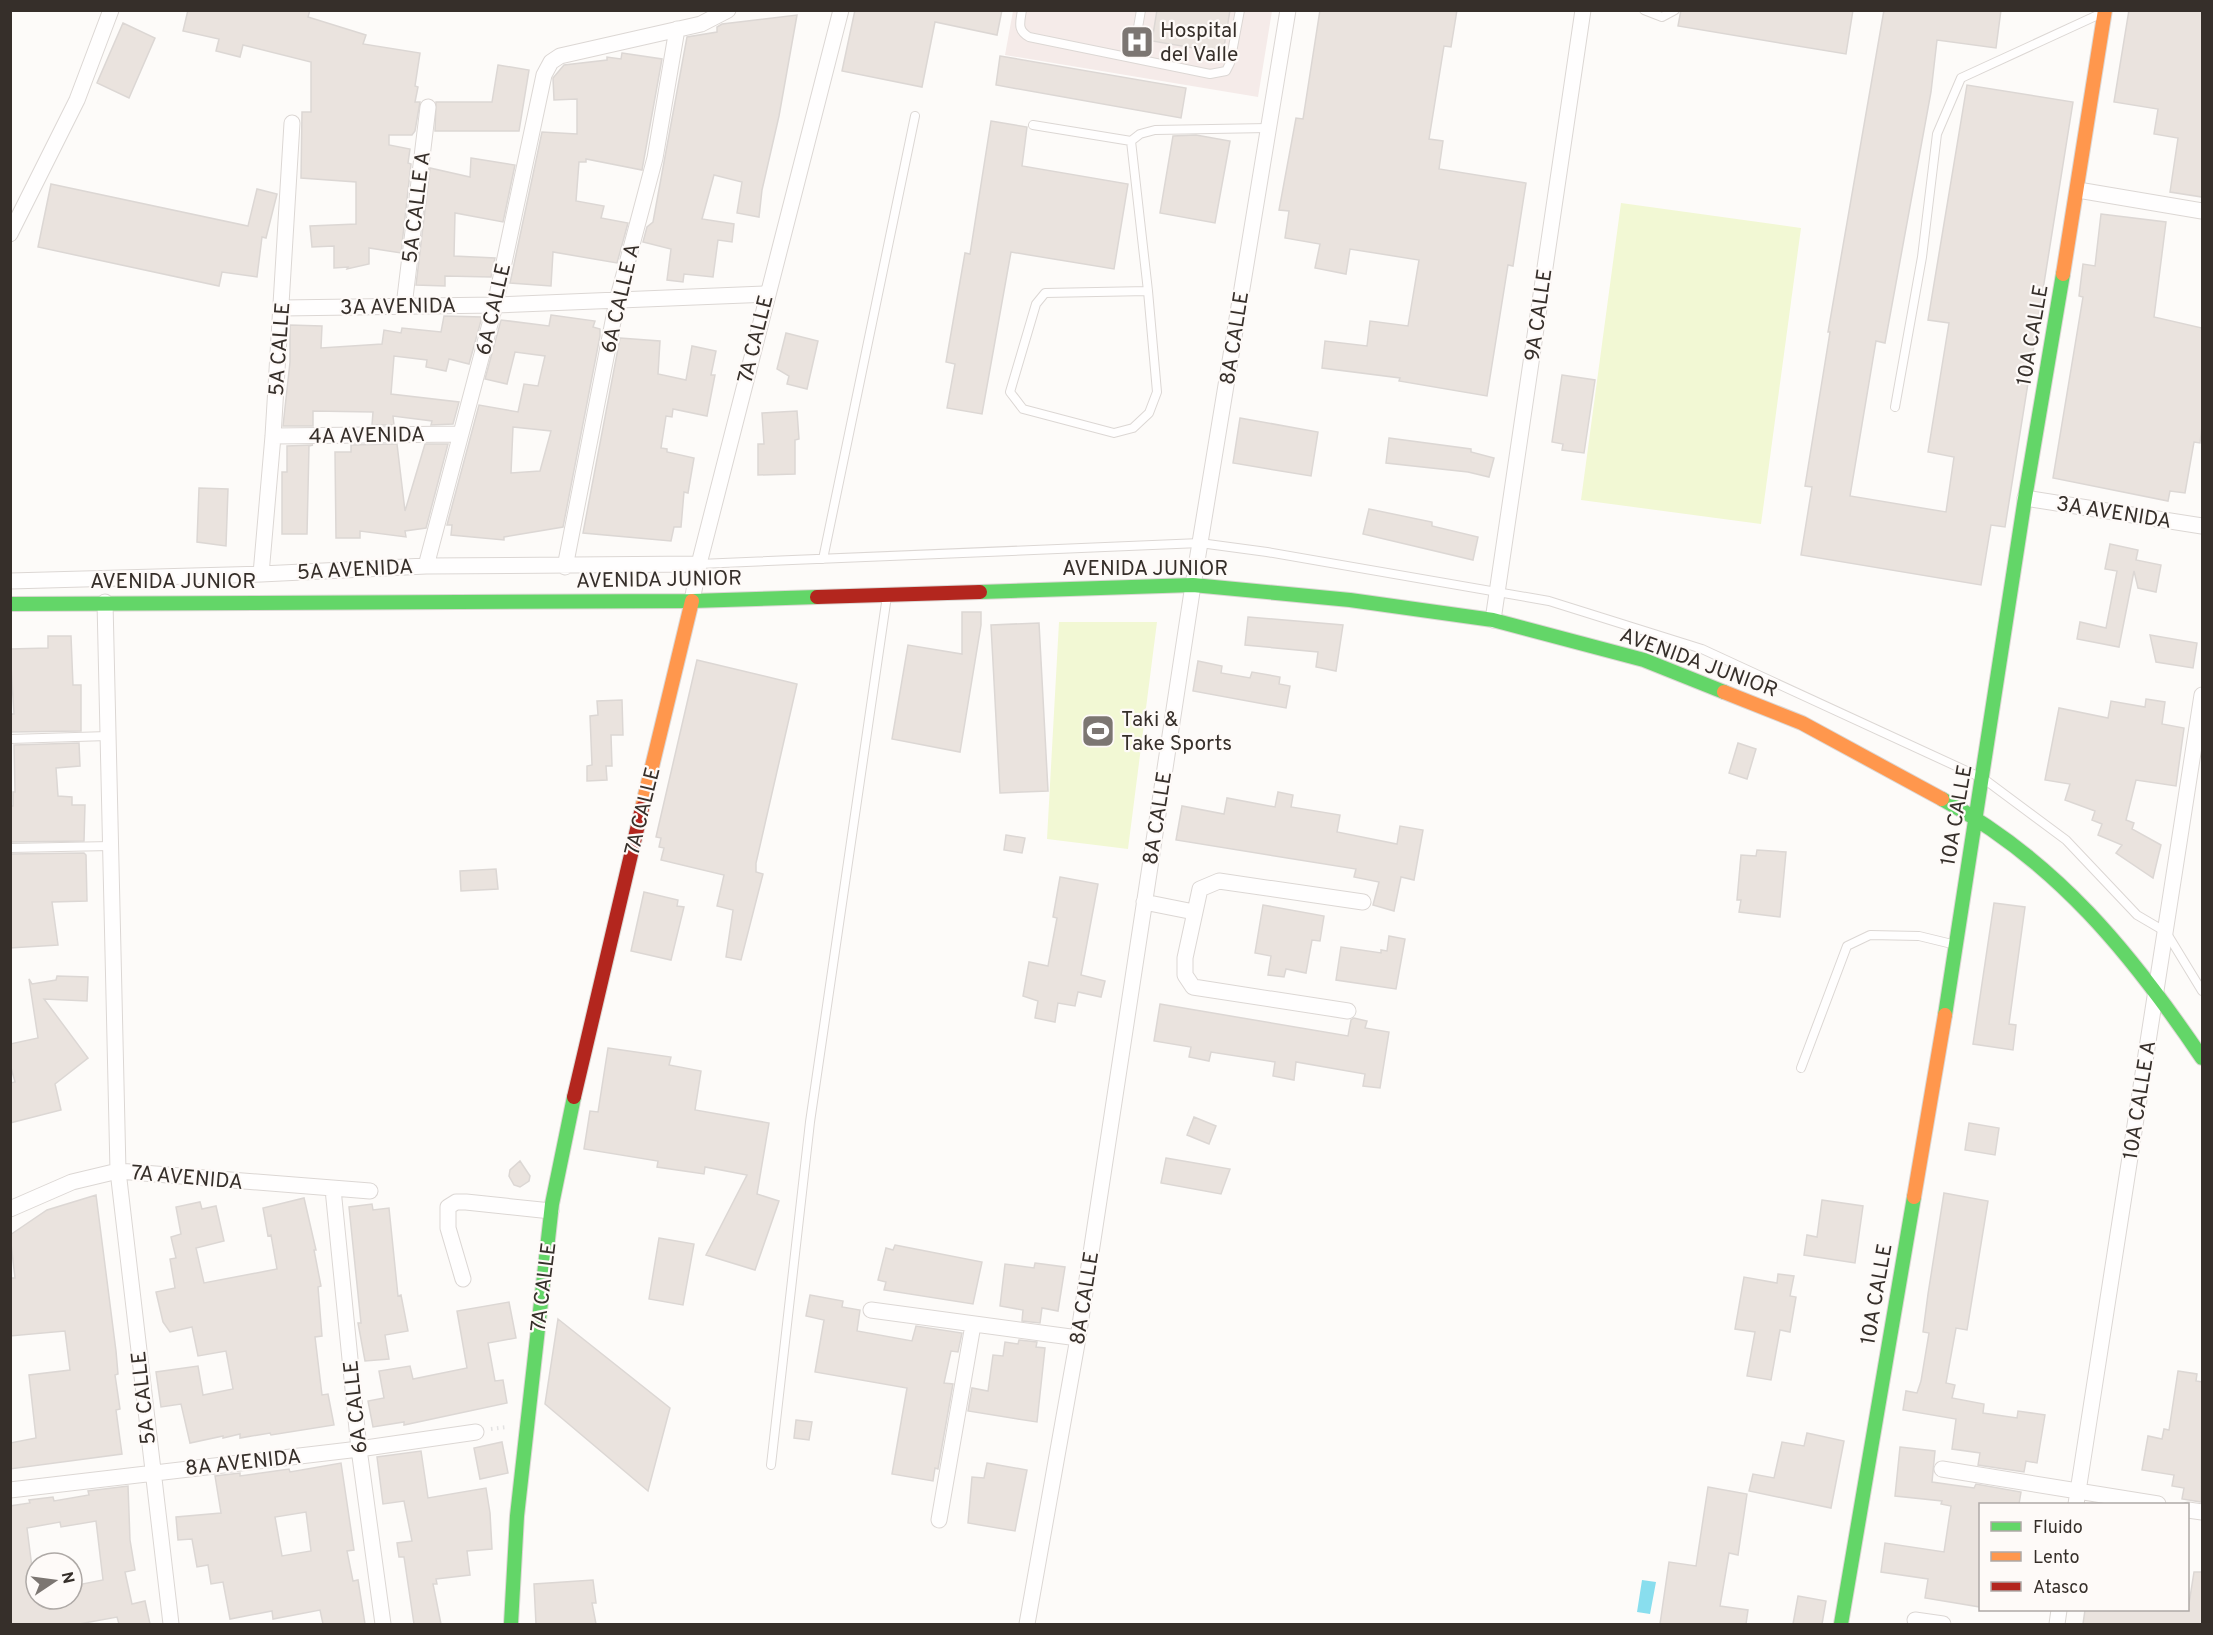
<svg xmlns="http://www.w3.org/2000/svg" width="2213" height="1635" font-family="Overpass,sans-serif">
  <rect width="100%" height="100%" fill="#fdfbf9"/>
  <path fill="#f5ebe9" d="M1013,11H1272L1258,97L1005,55Z"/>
  <path fill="#f2f8d4" d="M1621,203L1801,228L1761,524L1581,500Z
    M1059,622H1157L1128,849L1047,839Z"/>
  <path fill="#89deee" d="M1642,1580L1656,1582L1650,1614L1637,1612Z"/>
  <path fill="#eae3de" stroke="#dcd7d4" stroke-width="1.5" fill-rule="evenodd" d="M188,10H310L308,17L366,35L363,44L420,53L415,86L418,87L415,102H420L415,131L412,135H389V145L410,149L408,163L411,164L401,253L369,248V264L347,269L348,267L334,268V246L312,247L310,226L356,224V182L301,178L302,112H311V62L243,45L240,57L216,51L219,39L183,31Z
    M855,10H1002L997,35L935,22L922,87L842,71Z
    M1157,10H1230L1223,53L1152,41Z
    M1320,10H1457L1451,47L1444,46L1429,139L1443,141L1439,169L1526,183L1513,266L1508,265L1487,396L1399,381L1400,378L1322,368L1325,341L1367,346L1370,321L1408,326L1419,260L1350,249L1346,274L1315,268L1320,244L1285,238L1289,211L1279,210L1296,118L1303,119Z
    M1681,10H1853L1846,54L1678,26Z
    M1884,10H2001L1996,48L1937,40L1931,92L1885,343L1876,341L1850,496L1946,512L1954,457L1928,452L1949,323L1928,320L1967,85L2073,102L2005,527L1991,525L1981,585L1801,555L1812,487L1805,486L1830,332H1828Z
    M2129,10H2202V197L2170,192L2178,138L2154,134L2158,109L2114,102Z
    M797,15L779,116L762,190L759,217L737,213L742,182L714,175L702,219L734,224L732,242L718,240L713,277L684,274L683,282L667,280L671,249L643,242L647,227L653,222L687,37L717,32V27L722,24Z
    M123,23L155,38L129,98L97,83Z
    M622,53L662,59L642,170L586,159V162H579L576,201L604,206L601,218L628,223L617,263L553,252L551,286L510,283L542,132L577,134V99L554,100L553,78L564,65L607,60V57L621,59Z
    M1000,56L1186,88L1181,118L996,85Z
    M498,65L529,70L519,131H435L436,102H492Z
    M991,121L1027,127L1022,166L1128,184L1114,269L1011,252L982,414L947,408L955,364L946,362L965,253L970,254Z
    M1196,135L1230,141L1215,223L1160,213L1173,136Z
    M471,158L515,165L503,222L455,213L454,256L495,258L491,277L445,276V286L416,285L430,168L470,177Z
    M51,184L248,226L257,189L277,194L266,238L262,237L257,277L222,272L219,286L38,247Z
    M2101,214L2166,222L2154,317L2202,328V426L2200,443L2194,442L2185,493L2170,491L2168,501L2053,478L2083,297L2079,296L2083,264L2095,266Z
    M551,315L595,321L593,327L600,329V336L563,527L504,537V540L451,535L452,525H447L479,405L518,412L524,384L538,386L545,356L515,352L507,384L485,379L501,320L549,326ZM513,427L551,431L540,471L511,473Z
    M444,316L482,317L469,364L449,359L446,371L426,367L427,360L394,356L391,394L459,402L453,424L431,425L432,421L393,416L394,425H372L373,412L313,411V426H283L290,362V325L322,326L321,348L382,344L384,330L401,333L402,328L441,332Z
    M786,333L818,341L807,389L787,384L789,376L777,369Z
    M620,338L660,341L658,374L686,380L692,346L716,351L711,375H715L707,416L673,409L672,417L666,416L661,448L667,449V452L694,458L688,493L684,492L681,527H674L671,541L583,533Z
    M1562,375L1595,380L1584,453L1562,450L1563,444L1552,442Z
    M797,411L799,439L795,440V474L758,475V444H764L762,413Z
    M1240,418L1318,432L1311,476L1233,463Z
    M1389,438L1471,449V452L1494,458L1489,477L1468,472L1386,463Z
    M397,444L405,511L425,444H448L426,528L405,531L406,537L360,531V538H336L335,452H351V445Z
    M313,445L309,446L307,534H282V472H287V446Z
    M199,488L228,489L226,546L197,542Z
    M1369,509L1432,522V526L1478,537L1473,560L1363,534Z
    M2110,544L2138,550L2136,560L2161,565L2156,592L2138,588L2134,571L2119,647L2077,639L2080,622L2106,628L2117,571L2105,569Z
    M962,612H981V625L960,752L892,739L908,645L962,654Z
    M1248,617L1343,625L1336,671L1316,667L1318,652L1245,645Z
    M1039,623L1048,791L1000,793L991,625Z
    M2150,635L2197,643L2193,668L2156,662Z
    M48,636H71L73,685H81V731L10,732V714H14L10,649L48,648Z
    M697,660L797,684L756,863V872L763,874L741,960L726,957L733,910L717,906L724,875L661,860L664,848L659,847L661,838L656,837Z
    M1198,661L1222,666L1221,673L1250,678L1252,672L1280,677L1279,684L1290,686L1286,708L1193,691Z
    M2146,699L2165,702L2162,724L2184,728L2176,786L2136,780L2126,820L2134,823L2132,829L2161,845L2153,878L2116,853L2122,845L2098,835L2102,824L2092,820L2095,811L2065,800L2070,784L2045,780L2059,708L2108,718L2111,701L2145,707Z
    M622,700L623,735H611L612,766H606L607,780L587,781V766L592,765L590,716L598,715L597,701Z
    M79,743L80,766L56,768L58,796L72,797V805H85L84,841L10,842V806H13V792H15L14,745Z
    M1738,743L1756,749L1747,779L1729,773Z
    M1278,792L1293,795L1291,807L1340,815L1337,832L1397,844L1400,826L1423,830L1414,880L1401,877L1394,911L1373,905L1379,882L1354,877L1356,869L1176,840L1182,806L1224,814L1227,798L1275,807Z
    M1006,835L1025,838L1022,853L1004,850Z
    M1757,850L1786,852L1780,917L1739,912L1741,900H1737L1741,855L1756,856Z
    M84,853L86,855L87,901L52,902L58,945L10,948V854Z
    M496,869L498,889L461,891L460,871Z
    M1060,877L1098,884L1081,975L1105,981L1101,997L1078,992L1075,1006L1058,1003L1055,1022L1035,1018L1038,1001L1023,996L1029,962L1048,966L1057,918L1053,917Z
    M644,892L678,900L677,906L684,907L671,960L631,951Z
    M1994,903L2025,907L2009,1024L2016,1025L2013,1050L1973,1044Z
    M1263,905L1324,916L1320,941L1312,940L1306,973L1286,969L1284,977L1268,975L1271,956L1255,953Z
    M1389,936L1405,939L1396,989L1336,980L1341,947L1381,953V950L1387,951Z
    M57,976L88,977L87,1001L44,999L88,1058L55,1084L61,1110L10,1123V1083L15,1082L10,1064V1044L38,1038L29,979L32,984L56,980Z
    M1160,1004L1348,1036L1351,1020L1354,1018L1367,1021L1365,1028L1389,1032L1380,1088L1363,1086L1365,1074L1296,1062L1294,1080L1273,1076L1275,1062L1211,1052L1209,1061L1189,1057L1191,1047L1154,1041Z
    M608,1048L671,1057L669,1065L701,1071L695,1110L769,1123L757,1194L779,1201L755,1270L706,1255L747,1175L705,1167L704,1174L657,1167L658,1161L584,1149L590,1111L598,1112Z
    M1194,1117L1216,1126L1209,1144L1187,1135Z
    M1969,1123L1999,1128L1995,1155L1965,1150Z
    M1166,1158L1230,1169L1221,1194L1161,1183Z
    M520,1161L530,1176L529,1181L520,1187L514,1185L509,1176L510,1170Z
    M1944,1193L1988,1201L1967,1330L1956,1328L1946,1383L1955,1385L1952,1398L1984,1404L1983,1413L2017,1418L2018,1411L2045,1415L2037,1463L2026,1461L2024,1472L1978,1465L1980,1453L1952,1449L1956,1419L1903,1410L1906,1391L1917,1393L1921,1381L1929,1333L1923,1332L1928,1294Z
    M96,1195L116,1351L118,1374L115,1375L120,1409L116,1410L122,1454L10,1469V1443L36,1438L29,1375L70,1370L65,1331L10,1336V1278H15L10,1235L47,1210Z
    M304,1198L316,1250H314L321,1286L318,1287L322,1336L315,1337L322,1395L328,1394L334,1425L271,1435L270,1433L240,1438V1434L223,1438V1436L190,1443L181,1404L161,1407L156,1372L198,1366L203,1395L233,1389L226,1351L198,1356L192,1327L170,1332L163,1322L156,1292L175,1288L170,1259L176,1258L171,1237L181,1234L176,1207L200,1202L202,1209L216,1206L224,1241L196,1248L204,1283L277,1269L271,1235L268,1236L263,1208Z
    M1822,1200L1863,1206L1855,1263L1804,1255L1807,1235L1817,1237Z
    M372,1204L373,1210L389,1208L398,1296L401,1295L408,1331L385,1335L389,1359L365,1361L358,1323H361L349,1207Z
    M659,1238L694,1244L683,1305L649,1299Z
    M895,1245L982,1262L973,1304L884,1290L886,1282L878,1280L886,1248L893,1250Z
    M1035,1263L1065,1267L1058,1311L1042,1308L1040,1323L1022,1321L1023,1310L1000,1306L1005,1264L1034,1268Z
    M1778,1274L1794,1276L1790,1296L1796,1297L1790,1332L1780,1330L1771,1380L1747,1376L1755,1332L1735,1329L1744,1277L1777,1283Z
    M810,1295L843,1301L842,1307L860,1310L857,1331L912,1341L916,1326L962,1333L958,1352L951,1351L944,1383L953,1384L938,1469L935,1468L933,1481L892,1474L907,1388L815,1372L824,1320L806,1316Z
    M509,1302L516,1338L488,1343L495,1381L503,1380L507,1403L404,1425V1422L373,1427L368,1401L384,1398L379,1371L410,1366L413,1379L467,1368L457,1311Z
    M558,1319L670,1408L648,1491L545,1404Z
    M1019,1340L1037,1342L1036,1347L1045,1348L1037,1422L968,1411L972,1388L988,1391L993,1355L1003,1356L1005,1342L1018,1344Z
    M2178,1371L2197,1374L2196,1381L2202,1382L2201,1502L2182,1499L2184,1488L2172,1486L2174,1475L2142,1470L2148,1436L2162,1439L2164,1429L2169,1430Z
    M796,1420L812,1422L809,1440L794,1438Z
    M1807,1433L1844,1441L1831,1508L1749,1491L1753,1474L1774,1478L1782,1442L1804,1446Z
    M502,1442L508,1473L480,1479L474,1448Z
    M1900,1447L1935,1451L1932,1482L1974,1488L1976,1484L2021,1492L2019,1504H1980V1607L1925,1598L1928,1579L1881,1572L1885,1543L1944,1552L1951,1506L1941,1504L1942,1501L1895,1496Z
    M421,1451L428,1498L486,1488L490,1513L492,1549L467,1551L470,1575L436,1579L437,1584H433L441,1624H414L404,1557H399L397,1543L412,1541L404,1501L383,1504L377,1457Z
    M341,1463L354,1550L347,1551L353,1581L358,1580L365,1624H323L320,1610L273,1619L272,1611L230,1619L223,1582L211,1584L208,1565L197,1567L192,1539L178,1540L176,1517L221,1513L215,1476L240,1473V1476L289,1469L290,1472ZM306,1512L311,1551L282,1556L275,1517Z
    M987,1463L1027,1470L1015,1531L968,1523L972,1477L984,1478Z
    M128,1486L130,1540L135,1570L125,1572L132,1604L145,1601L150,1624H119L117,1617L79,1624H10V1506L30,1503L29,1500L53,1497L54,1501L89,1495L88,1491ZM96,1521L103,1580L72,1586V1599H36L27,1528L60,1522L61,1527Z
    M1708,1487L1747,1494L1738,1555L1729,1553L1720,1606L1748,1610L1746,1624H1660L1669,1562L1696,1566Z
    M2194,1572H2202V1624H2083L2085,1610H2188Z
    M593,1580L596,1603H592L596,1624H536L534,1584Z
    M1798,1596L1826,1601L1822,1624H1793Z"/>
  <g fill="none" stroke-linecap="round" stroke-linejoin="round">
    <g stroke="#dcd7d4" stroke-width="10">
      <path id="lane" d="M1022,10C1020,23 1017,30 1029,37L1210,74L1226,71L1230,63L1240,10
        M1644,10L1662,17L1675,10
        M1133,57L1141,10
        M1033,125L1131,141
        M1148,291L1157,392L1149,413L1133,428L1114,433L1023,409L1010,392L1036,304L1045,293L1148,291L1131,141L1140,134L1155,130L1268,128
        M1895,407L1922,257L1937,134L1961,78L2100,14
        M823,559L915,116
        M699,564L1200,543L1267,552L1549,601L1702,649L1984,779L2066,840L2137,915L2166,932L2202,991
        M10,739L108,736
        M10,848L111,846
        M1801,1068L1847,946L1870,935L1919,936L1956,945
        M771,1465L810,1122L887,596"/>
    </g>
    <g stroke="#dcd7d4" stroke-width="17">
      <path id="street" d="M2078,190L2202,211
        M10,234L77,100L111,10
        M404,306L428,107
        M282,308L495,305L767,294
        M273,436L461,434
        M2025,498L2202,526
        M426,566L495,305L544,75L551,62L560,56L701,24L728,10
        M565,567L617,301L655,158L677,29
        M261,574L273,436L292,123
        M10,581L261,574L426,566L699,564
        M692,601L699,564L841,10
        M105,602L118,1171L171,1624
        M1493,620L1583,10
        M1144,902L1194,912
        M1348,1011L1193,987L1185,975V958L1200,889L1219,881L1363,902
        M333,1189L359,1449L383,1624
        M10,1209L72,1182L118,1171L370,1191
        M463,1279L448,1228V1207L456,1202H466L551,1211
        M871,1310L1078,1338
        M1942,1469L2158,1504
        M10,1490L359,1449L476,1432
        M2076,1504L2202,695
        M2188,1510L2202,1512
        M939,1520L973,1325
        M1915,1620L1943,1624
        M1027,1624L1078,1338L1193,585L1288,10
        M2057,1624L2059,1610"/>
    </g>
    <g stroke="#dcd7d4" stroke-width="16">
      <path id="fast" d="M980,592L1193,585L1350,600L1493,620L1644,660L1724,692
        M10,604L692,601L817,597
        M1942,799C2056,861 2131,953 2202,1058
        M1945,1015L2025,498L2063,274
        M511,1624L517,1516L552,1204L574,1097
        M1841,1624L1914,1197"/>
    </g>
    <g stroke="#dcd7d4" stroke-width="16">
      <path id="slow" d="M2063,274L2105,10
        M1724,692L1802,723L1942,799
        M642,808L692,601
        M1914,1197L1945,1015"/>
    </g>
    <g stroke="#dcd7d4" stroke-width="16">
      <path id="jam" d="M817,597L980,592
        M574,1097L642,808"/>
    </g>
    <path stroke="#e4e3e3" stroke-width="4" stroke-dasharray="1.5 4.5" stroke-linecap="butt" d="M491,1429L507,1427"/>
    <use href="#lane" stroke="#fffefe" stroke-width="8"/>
    <use href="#street" stroke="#fffefe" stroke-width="15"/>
    <use href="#fast" stroke="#63d668" stroke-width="14"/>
    <use href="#slow" stroke="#ff974d" stroke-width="14"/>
    <use href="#jam" stroke="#b3261e" stroke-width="14"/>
  </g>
  <defs>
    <g id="hospital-square" transform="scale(1.725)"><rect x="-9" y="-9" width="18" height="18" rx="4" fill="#7c7672" stroke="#fefaf8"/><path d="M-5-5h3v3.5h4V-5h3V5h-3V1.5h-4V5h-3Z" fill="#fff"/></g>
    <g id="stadium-square" transform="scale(1.725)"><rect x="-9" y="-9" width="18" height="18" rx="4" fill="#7c7672" stroke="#fefaf8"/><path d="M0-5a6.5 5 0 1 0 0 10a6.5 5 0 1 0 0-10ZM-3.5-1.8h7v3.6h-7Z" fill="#fff"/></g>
  </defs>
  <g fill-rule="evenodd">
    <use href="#hospital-square" x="1137" y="42"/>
    <use href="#stadium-square" x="1098" y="731"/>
  </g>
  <g text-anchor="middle" stroke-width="4.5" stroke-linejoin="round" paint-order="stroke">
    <g font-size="21" fill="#362f2a" stroke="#fefaf8" text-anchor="start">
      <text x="1160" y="37">Hospital<tspan x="1160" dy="24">del Valle</tspan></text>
      <text x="1121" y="726">Taki &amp;<tspan x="1121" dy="24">Take Sports</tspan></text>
    </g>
    <g font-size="21" fill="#362f2a" stroke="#fefaf8">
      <text transform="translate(416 207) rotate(-83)" y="7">5A CALLE A</text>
      <text transform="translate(620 298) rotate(-77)" y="7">6A CALLE A</text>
      <text transform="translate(398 306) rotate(-1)" y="7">3A AVENIDA</text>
      <text transform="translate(493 309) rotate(-77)" y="7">6A CALLE</text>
      <text transform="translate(1538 315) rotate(-82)" y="7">9A CALLE</text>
      <text transform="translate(2032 335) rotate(-80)" y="7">10A CALLE</text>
      <text transform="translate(1234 338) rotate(-81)" y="7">8A CALLE</text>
      <text transform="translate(755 339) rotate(-76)" y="7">7A CALLE</text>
      <text transform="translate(279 349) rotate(-86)" y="7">5A CALLE</text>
      <text transform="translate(367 435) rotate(-1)" y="7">4A AVENIDA</text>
      <text transform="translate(2114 512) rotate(9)" y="7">3A AVENIDA</text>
      <text x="1145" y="575">AVENIDA JUNIOR</text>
      <text transform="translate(355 569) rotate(-3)" y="7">5A AVENIDA</text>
      <text transform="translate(659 579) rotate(-1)" y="7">AVENIDA JUNIOR</text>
      <text x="173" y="588">AVENIDA JUNIOR</text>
      <text transform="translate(1699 662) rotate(20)" y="7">AVENIDA JUNIOR</text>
      <text transform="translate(642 811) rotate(-76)" y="7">7A CALLE</text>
      <text transform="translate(1956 815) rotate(-80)" y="7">10A CALLE</text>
      <text transform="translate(1157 818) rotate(-81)" y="7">8A CALLE</text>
      <text transform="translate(2139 1100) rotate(-81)" y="7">10A CALLE A</text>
      <text transform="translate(187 1177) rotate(5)" y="7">7A AVENIDA</text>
      <text transform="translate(543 1287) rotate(-83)" y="7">7A CALLE</text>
      <text transform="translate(1876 1294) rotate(-80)" y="7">10A CALLE</text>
      <text transform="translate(1084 1298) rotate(-81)" y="7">8A CALLE</text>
      <text transform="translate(143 1398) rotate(-96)" y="7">5A CALLE</text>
      <text transform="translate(355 1407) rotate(-96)" y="7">6A CALLE</text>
      <text transform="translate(243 1462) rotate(-6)" y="7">8A AVENIDA</text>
    </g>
  </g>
  <rect width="2213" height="1635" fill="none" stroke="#362f2a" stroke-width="24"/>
  <rect x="1979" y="1503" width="210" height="108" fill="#fefaf8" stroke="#aea9a6" stroke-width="1.5"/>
  <rect x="1991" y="1522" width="30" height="9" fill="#63d668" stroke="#aea9a6" stroke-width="1.5"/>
  <text x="2033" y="1533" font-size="18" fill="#362f2a">Fluido</text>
  <rect x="1991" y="1552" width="30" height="9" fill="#ff974d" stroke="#aea9a6" stroke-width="1.5"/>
  <text x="2033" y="1563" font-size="18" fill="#362f2a">Lento</text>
  <rect x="1991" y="1582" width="30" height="9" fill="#b3261e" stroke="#aea9a6" stroke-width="1.5"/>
  <text x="2033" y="1593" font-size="18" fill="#362f2a">Atasco</text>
  <g transform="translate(54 1581) rotate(77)"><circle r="28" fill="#fefaf8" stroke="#aea9a6" stroke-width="1.5"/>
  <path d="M0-4.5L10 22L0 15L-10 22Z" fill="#7c7672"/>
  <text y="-9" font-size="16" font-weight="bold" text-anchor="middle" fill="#362f2a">N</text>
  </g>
</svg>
